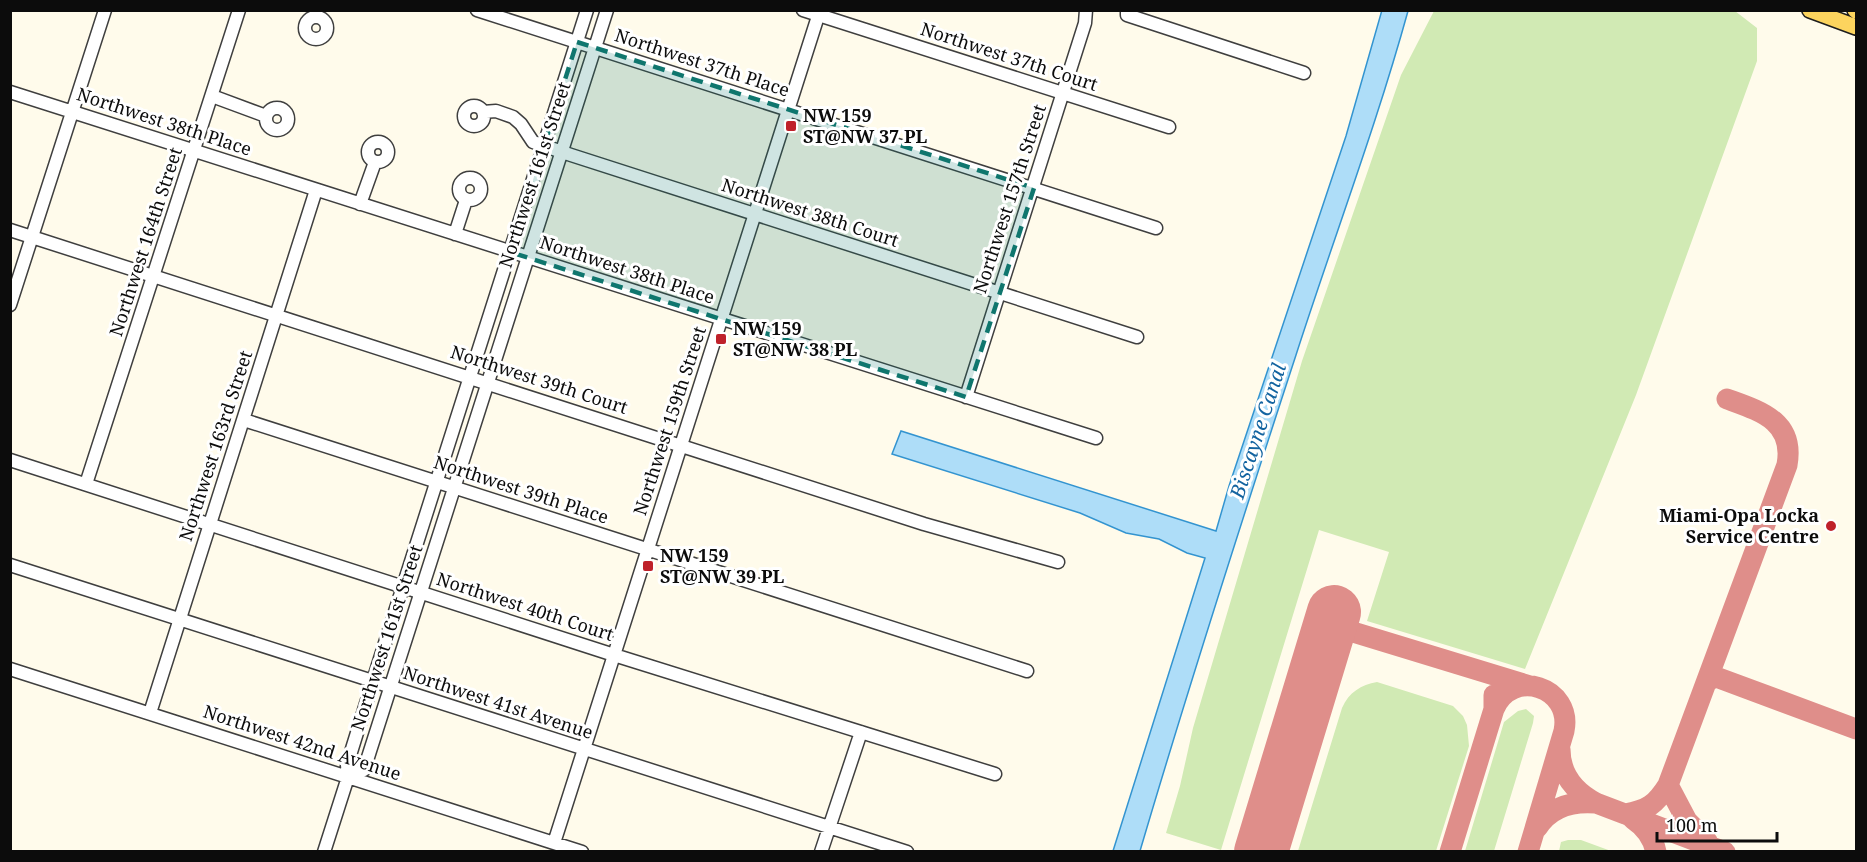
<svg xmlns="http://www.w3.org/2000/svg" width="1867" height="862" font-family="'Noto Serif',serif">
  <rect width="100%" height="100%" fill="#fffbeb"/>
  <path fill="#d1eab4" d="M1434,11H1735L1757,28V61L1636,395L1525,669L1367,621L1389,552L1319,530L1221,850L1166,833L1180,786L1193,728L1302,361L1401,75Z
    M1377,682L1453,706L1463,716L1467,725L1469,746L1436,851H1298L1342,708C1349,692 1361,685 1377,682Z
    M1526,709L1534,716L1533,723L1494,851H1465L1504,722L1518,711Z
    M1568,840H1581L1611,851H1559L1561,842Z"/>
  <path fill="#aeddf8" stroke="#3394d0" stroke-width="1.5" d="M1382,10L1408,11C1376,127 1333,240 1296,355C1242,520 1189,685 1140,851H1113L1205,558L1187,553L1159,539L1126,533L1080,513L892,454L901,431L1216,531L1229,486L1346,136Z"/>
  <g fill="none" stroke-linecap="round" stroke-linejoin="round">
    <path stroke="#df8e8a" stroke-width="21" d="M1330,625L1530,686
      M1707,681L1716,677L1856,729
      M1494,709C1512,667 1573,687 1564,731L1528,852
      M1560,749C1560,774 1575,792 1596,803L1725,852
      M1668,785L1687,821L1707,841
      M1625,814C1648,810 1656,804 1668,785L1787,465C1795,421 1760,411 1727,399
      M1633,819C1645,827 1653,837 1656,852
      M1537,828C1550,807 1572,801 1596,803
      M1450,852L1494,709V695"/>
    <path stroke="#df8e8a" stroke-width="54" d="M1261,852L1334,612"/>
    <g stroke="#3f3f3f" stroke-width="15">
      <path id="minor" d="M477,10L1156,228
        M803,10L1169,127
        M1127,10V15L1304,73
        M305 28a11 11 0 1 1 22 0a11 11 0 1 1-22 0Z
        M10,92L1096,438
        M212,96L266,116
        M464 116a10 10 0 1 1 20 0a10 10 0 1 1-20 0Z
        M266 119a11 11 0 1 1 22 0a11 11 0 1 1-22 0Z
        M483,112L496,111L513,117L521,124L533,142L571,155L1137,337
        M368 152a10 10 0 1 1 20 0a10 10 0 1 1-20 0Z
        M459 189a11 11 0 1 1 22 0a11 11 0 1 1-22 0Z
        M360,204L375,162
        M10,230L924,524L1058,562
        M455,234L466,200
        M10,305L105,10
        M966,397L1085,23L1086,10
        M244,420L1027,671
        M10,460L614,655L995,774
        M86,484L239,10
        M10,565L907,852
        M10,669L582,852
        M150,713L316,190
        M348,777L364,770L370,751L607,10
        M554,843L820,10
        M324,852L348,777L347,765L378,665L587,10
        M821,852L861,732"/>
    </g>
    <g stroke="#1d1d1d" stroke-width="18">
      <path id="major" d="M1810,10L1856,27
        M1855,10L1856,11"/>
    </g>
    <use href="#minor" stroke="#fff" stroke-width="12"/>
    <use href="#major" stroke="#fcd45e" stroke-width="15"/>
  </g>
  <path fill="#0f766e" fill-opacity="0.2" stroke="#0f766e" stroke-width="4.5" stroke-dasharray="12 8" stroke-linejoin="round" d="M577,42L1034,188L966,397L510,252Z"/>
  <g fill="#bf212a" stroke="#fff" stroke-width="2">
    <rect x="785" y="120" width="12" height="12" rx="3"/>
    <rect x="715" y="333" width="12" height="12" rx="3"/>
    <circle cx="1831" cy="526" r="6"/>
    <rect x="642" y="560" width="12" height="12" rx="3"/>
  </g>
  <g text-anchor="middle" stroke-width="6" stroke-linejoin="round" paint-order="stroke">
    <g font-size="18" fill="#0c0c0c" stroke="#fff">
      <text transform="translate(1009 57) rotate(18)" y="6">Northwest 37th Court</text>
      <text transform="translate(702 63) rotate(18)" y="6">Northwest 37th Place</text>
      <text transform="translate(164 122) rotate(18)" y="6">Northwest 38th Place</text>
      <text transform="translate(535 175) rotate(-72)" y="6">Northwest 161st Street</text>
      <text transform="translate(1010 199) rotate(-72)" y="6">Northwest 157th Street</text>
      <text transform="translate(810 213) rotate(18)" y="6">Northwest 38th Court</text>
      <text transform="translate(146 242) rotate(-72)" y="6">Northwest 164th Street</text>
      <text transform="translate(627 270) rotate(18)" y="6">Northwest 38th Place</text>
      <text transform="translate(539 380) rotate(18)" y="6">Northwest 39th Court</text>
      <text transform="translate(670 421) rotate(-72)" y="6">Northwest 159th Street</text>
      <text transform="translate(216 446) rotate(-72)" y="6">Northwest 163rd Street</text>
      <text transform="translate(521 490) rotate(18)" y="6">Northwest 39th Place</text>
      <text transform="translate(525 607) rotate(18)" y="6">Northwest 40th Court</text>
      <text transform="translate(387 638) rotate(-72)" y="6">Northwest 161st Street</text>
      <text transform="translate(498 703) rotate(18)" y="6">Northwest 41st Avenue</text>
      <text transform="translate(302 743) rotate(18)" y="6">Northwest 42nd Avenue</text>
    </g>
    <g font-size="18" font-weight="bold" fill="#0c0c0c" stroke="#fff" text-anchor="start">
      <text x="803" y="122">NW 159<tspan x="803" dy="21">ST@NW 37 PL</tspan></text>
      <text x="733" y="335">NW 159<tspan x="733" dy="21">ST@NW 38 PL</tspan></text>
      <text x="1819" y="522" text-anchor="end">Miami-Opa Locka<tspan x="1819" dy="21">Service Centre</tspan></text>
      <text x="660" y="562">NW 159<tspan x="660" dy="21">ST@NW 39 PL</tspan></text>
    </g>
    <g font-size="20" font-style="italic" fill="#1364a0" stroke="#fff">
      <text transform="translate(1258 431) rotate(-72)" y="7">Biscayne Canal</text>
    </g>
  </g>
  <rect width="1867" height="862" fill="none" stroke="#0c0c0c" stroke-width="24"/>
  <path d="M1657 832v9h120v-9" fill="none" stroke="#0c0c0c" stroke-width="3"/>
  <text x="1666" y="832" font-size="18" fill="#0c0c0c" stroke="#ffffff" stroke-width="4.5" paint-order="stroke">100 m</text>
</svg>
